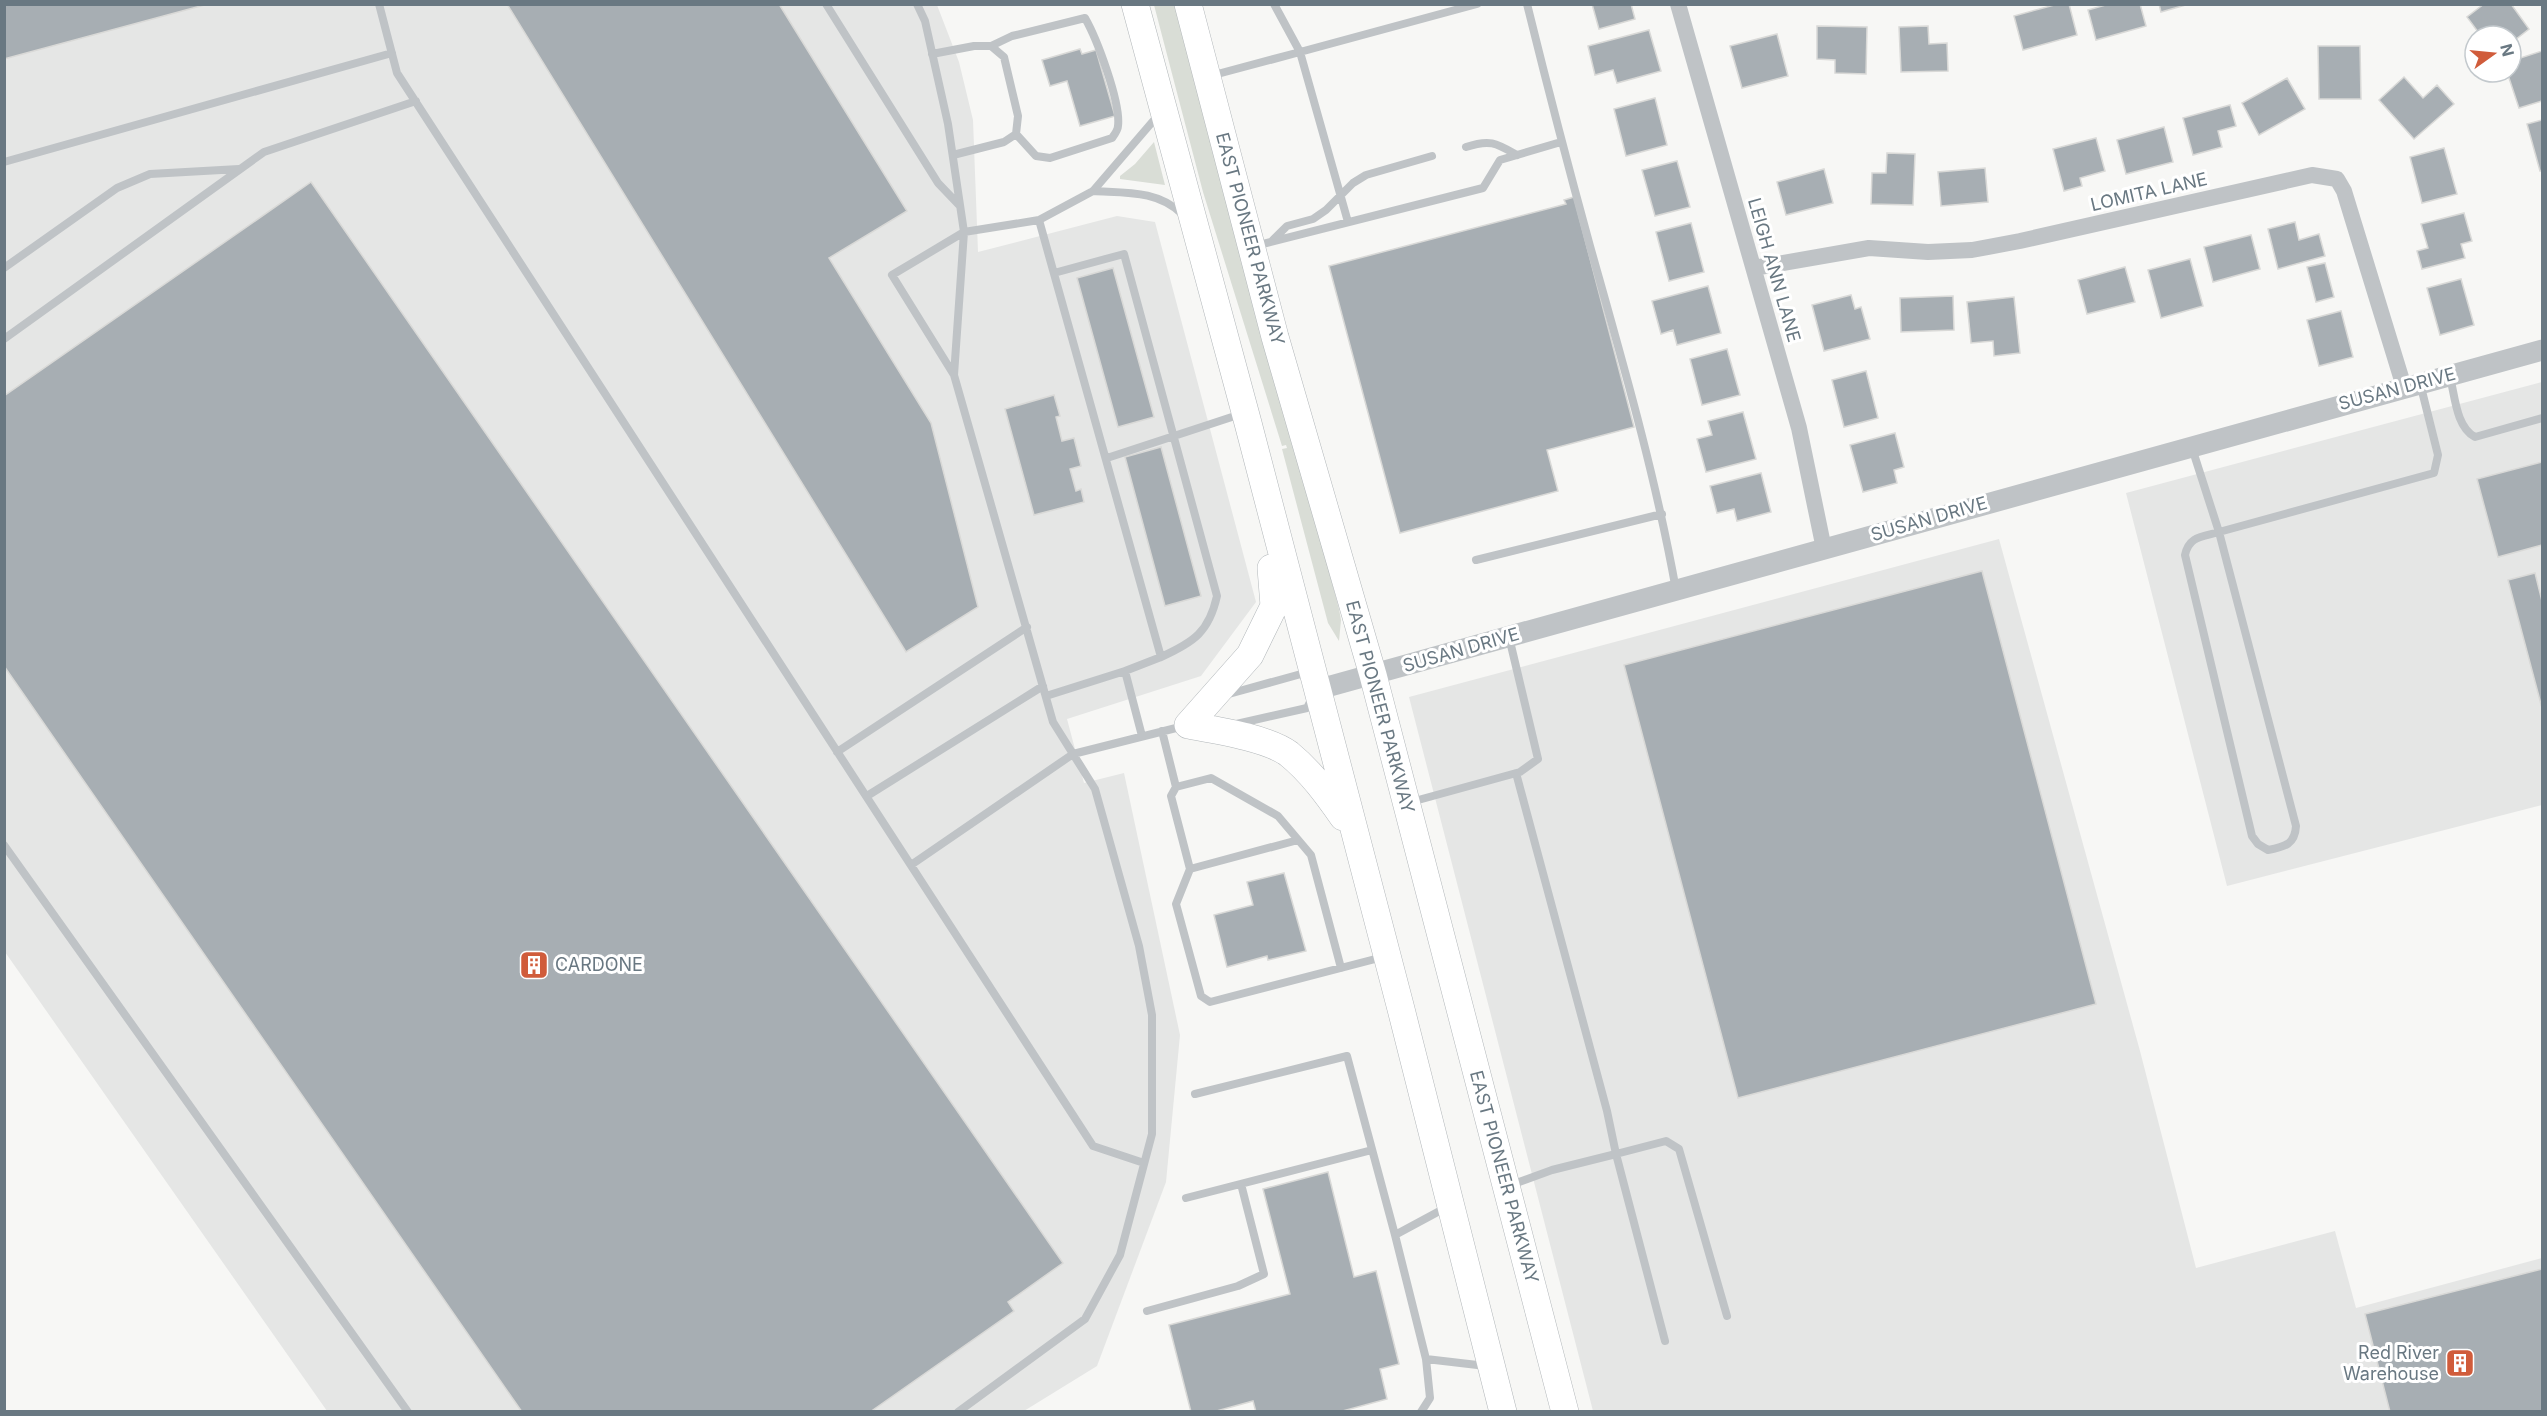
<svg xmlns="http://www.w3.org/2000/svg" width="2547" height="1416" font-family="Inter,sans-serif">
  <rect width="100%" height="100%" fill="#f7f7f5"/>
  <path fill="#e5e6e5" d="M4,5H937L959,62L973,120L978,252L1117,216L1155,222L1256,602L1201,676L1067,719L1084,783L1124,773L1180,1035L1166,1182L1097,1366L1024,1411H327L5,952Z
    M2542,382V805L2227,886L2126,493Z
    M1999,539L2140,1051L2196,1268L2335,1231L2356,1308L2542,1258V1411H1593L1409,697Z"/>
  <path fill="#d9ddd6" d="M1154,5H1180L1339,609L1341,620L1339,641L1328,623L1282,449L1287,448L1286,445L1282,446L1203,192Z
    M1154,142L1165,185L1120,179V176L1135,164Z"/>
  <path fill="#a7aeb3" stroke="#d9d9d7" stroke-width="1.5" d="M4,4H208L4,59Z
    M507,4H779L907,211L829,258L931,423L978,607L906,652Z
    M1592,4H1631L1635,19L1599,29Z
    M2058,4H2069L2077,35L2023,50L2014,16Z
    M2109,4H2140L2146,26L2096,40L2088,10Z
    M2159,4H2189L2161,12Z
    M2484,4H2511L2529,29L2511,43V36H2481L2467,17Z
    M1817,26L1867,27L1866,74L1835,73V60L1817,59Z
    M1928,26L1929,44L1947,43L1948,71L1901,72L1899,27Z
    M1649,30L1661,71L1617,83L1613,70L1595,75L1588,46Z
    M1777,34L1788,76L1742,88L1730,46Z
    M2318,46H2360L2361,99H2319Z
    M1080,49L1082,54L1096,50L1115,116L1080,126L1067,81L1050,86L1042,60Z
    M2542,51V101L2519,108L2507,72H2511V61Z
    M2404,77L2423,98L2437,85L2454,104L2414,139L2379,100Z
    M2287,78L2305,109L2259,135L2242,103Z
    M1655,98L1667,145L1626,156L1614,109Z
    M2230,105L2236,126L2218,131L2222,147L2193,155L2183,118Z
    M2542,120V171H2540L2527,124Z
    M2164,127L2173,162L2126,174L2117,140Z
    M2096,138L2105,171L2080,178L2082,186L2064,191L2053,149Z
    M2444,148L2457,194L2422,203L2410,157Z
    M1887,153L1915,154L1913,205L1871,204L1872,173H1886Z
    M1677,161L1690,207L1655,216L1642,170Z
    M1985,168L1988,202L1941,206L1938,172Z
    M1824,169L1833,203L1786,215L1777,182Z
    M311,182L1063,1263L1008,1302L1014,1311L870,1412H522L4,666V396Z
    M1574,197L1634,427L1547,450L1558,491L1400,533L1329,266L1566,204L1564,200Z
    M2464,213L2472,241L2461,244L2465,258L2422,269L2417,251L2428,248L2421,224Z
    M2295,222L2299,240L2319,234L2325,256L2278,269L2268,229Z
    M1691,223L1704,272L1669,281L1656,232Z
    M2251,235L2260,269L2213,282L2204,247Z
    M2190,259L2203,306L2161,318L2148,270Z
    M2325,263L2334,297L2316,302L2307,267Z
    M2125,267L2135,302L2087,314L2078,280Z
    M1113,268L1154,417L1118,427L1077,278Z
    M2461,279L2474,325L2440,335L2427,288Z
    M1708,286L1721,333L1677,345L1673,330L1661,334L1652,301Z
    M1851,295L1855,309L1861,307L1870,339L1824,351L1812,305Z
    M1953,296L1954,330L1901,332L1900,298Z
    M2014,297L2020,353L1994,356L1993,341L1971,343L1967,302Z
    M2341,311L2353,357L2319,366L2307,320Z
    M1727,349L1740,395L1702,405L1690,359Z
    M1866,371L1878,418L1844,427L1832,380Z
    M1054,395L1060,416L1056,417L1062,441L1074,438L1081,466L1070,469L1076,491L1081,489L1084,502L1034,515L1005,409Z
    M1743,412L1756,459L1706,472L1697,439L1712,435L1708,421Z
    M1895,433L1904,467L1894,470L1897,483L1863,492L1850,445Z
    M1161,447L1201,596L1165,606L1125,457Z
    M2542,462V545L2498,557L2477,479Z
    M1761,473L1771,512L1737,521L1734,509L1717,513L1710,486Z
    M1982,571L2096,1004L1738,1098L1624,665Z
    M2535,573L2542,601V708L2508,580Z
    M1284,873L1306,951L1268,960L1267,956L1227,967L1214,915L1253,905L1247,882Z
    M1328,1172L1354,1277L1376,1271L1399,1364L1380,1369L1387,1399L1339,1412H1256L1253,1401L1213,1412H1191L1169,1325L1290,1294L1263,1189Z
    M2542,1269V1412H2390L2365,1314Z"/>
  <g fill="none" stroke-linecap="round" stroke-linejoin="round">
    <g stroke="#b2b7ba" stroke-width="28">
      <path id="primary" d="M1135,4L1248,423L1401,1009L1503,1412
        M1188,4L1275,337L1373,675L1565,1412
        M1271,568L1274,606L1250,655L1188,725C1215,730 1268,738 1289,754C1311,772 1327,794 1343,817"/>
    </g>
    <path stroke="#bfc3c6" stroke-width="8" d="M379,4L397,73L1093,1146L1144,1163
      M826,4L938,183L960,206
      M917,4L925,21L948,124L964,232L954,375L1053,722L1095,789L1139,946L1152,1015V1134L1120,1255L1085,1319L958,1412
      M1274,4L1300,52L1477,4
      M1527,4C1547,85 1568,166 1590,246C1622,360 1655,473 1676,590
      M991,46L1012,36L1085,18C1097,39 1121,103 1118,126C1118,130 1115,134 1112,138L1050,158L1036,156L1016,134
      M932,54L974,46H991L1004,57L1018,116L1016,134L1004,142L953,155
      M1210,76L1300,52L1348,222
      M1466,147C1490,139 1496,143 1517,155
      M4,162L392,53
      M1093,191C1125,193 1158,190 1182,214
      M1039,220L1161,657L1125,671
      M1272,241L1287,226L1313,219L1326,210L1353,183L1366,175L1432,156
      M1255,246L1483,188L1500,160L1561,142
      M4,268L117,188L150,174L239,169
      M1054,273L1124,254L1217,596C1209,632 1194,642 1161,657
      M4,339L264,152L416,101
      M954,375L892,275L964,232L1039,220L1093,191L1160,113
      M2450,377C2455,396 2456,427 2475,437L2542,418
      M2192,448L2219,532L2434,473L2438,455L2420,383
      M1107,458L1241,414
      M2219,532L2296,826C2295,844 2285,847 2268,850L2258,844L2252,836L2185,555C2189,536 2202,537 2219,532Z
      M1476,560L1662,514
      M1225,695L1301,674L1306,679
      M1046,696L1125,671L1142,736
      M1232,725L1307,708L1313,696
      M1162,731L1176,787
      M837,752L1027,627
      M867,796L1043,686
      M1411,802L1520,772L1538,759L1509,637
      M4,845L408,1412
      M911,865L1073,754L1184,726
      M1190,869L1298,840
      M1341,968L1311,855L1278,816L1211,778L1176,787L1171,796L1190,869L1176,904L1201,996L1210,1002L1383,957
      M1195,1094L1347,1056L1395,1235
      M1508,1186L1552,1170L1616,1154L1607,1111L1516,773
      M1186,1198L1372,1150
      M1447,1207L1395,1235L1426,1359L1486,1366
      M1147,1311L1238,1286L1264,1274L1241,1184
      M1665,1341L1616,1154L1666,1141L1679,1149L1727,1316
      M1421,1412L1430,1398L1426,1359"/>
    <path stroke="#bfc3c6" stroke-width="16" d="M1678,4L1799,428L1824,549
      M1754,268L1869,248L1928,252L1972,250L2020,241L2312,175L2337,179L2344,191L2404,387"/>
    <path stroke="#bfc3c6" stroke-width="21" d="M1316,690L2542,350"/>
    <use href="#primary" stroke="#fff" stroke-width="27"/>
  </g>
  <defs>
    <g id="building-square" transform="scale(1.5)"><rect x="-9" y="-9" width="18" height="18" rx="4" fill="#d05c3b" stroke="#fff"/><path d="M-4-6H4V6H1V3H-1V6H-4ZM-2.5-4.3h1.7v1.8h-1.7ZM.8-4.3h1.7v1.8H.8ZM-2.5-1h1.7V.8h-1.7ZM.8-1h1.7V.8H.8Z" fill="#fff"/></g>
  </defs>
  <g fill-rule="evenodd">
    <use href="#building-square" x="534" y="965"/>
    <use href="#building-square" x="2460" y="1363"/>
  </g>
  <g text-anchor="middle" stroke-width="6" stroke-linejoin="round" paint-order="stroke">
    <g font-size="18" fill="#697882" stroke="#fff">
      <text transform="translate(2149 192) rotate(-13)" y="6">LOMITA LANE</text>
      <text transform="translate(1250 239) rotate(75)" y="6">EAST PIONEER PARKWAY</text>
      <text transform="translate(1774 270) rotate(74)" y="6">LEIGH ANN LANE</text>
      <text transform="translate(2397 389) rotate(-15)" y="6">SUSAN DRIVE</text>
      <text transform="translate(1929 519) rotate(-16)" y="6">SUSAN DRIVE</text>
      <text transform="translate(1461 650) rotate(-16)" y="6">SUSAN DRIVE</text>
      <text transform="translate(1380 707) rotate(75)" y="6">EAST PIONEER PARKWAY</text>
      <text transform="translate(1504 1177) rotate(75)" y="6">EAST PIONEER PARKWAY</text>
    </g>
    <g font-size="18" fill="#697882" stroke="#fff" text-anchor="start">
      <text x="555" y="971">CARDONE</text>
      <text x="2439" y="1359" text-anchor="end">Red River<tspan x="2439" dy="21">Warehouse</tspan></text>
    </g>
  </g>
  <rect width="2547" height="1416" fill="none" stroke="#697882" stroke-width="12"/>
  <g transform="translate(2493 54) rotate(75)"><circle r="28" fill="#ffffff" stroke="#c3c9cd" stroke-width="1.5"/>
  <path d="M0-4.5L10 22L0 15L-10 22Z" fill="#d05c3b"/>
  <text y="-9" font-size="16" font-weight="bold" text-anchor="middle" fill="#697882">N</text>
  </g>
</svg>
